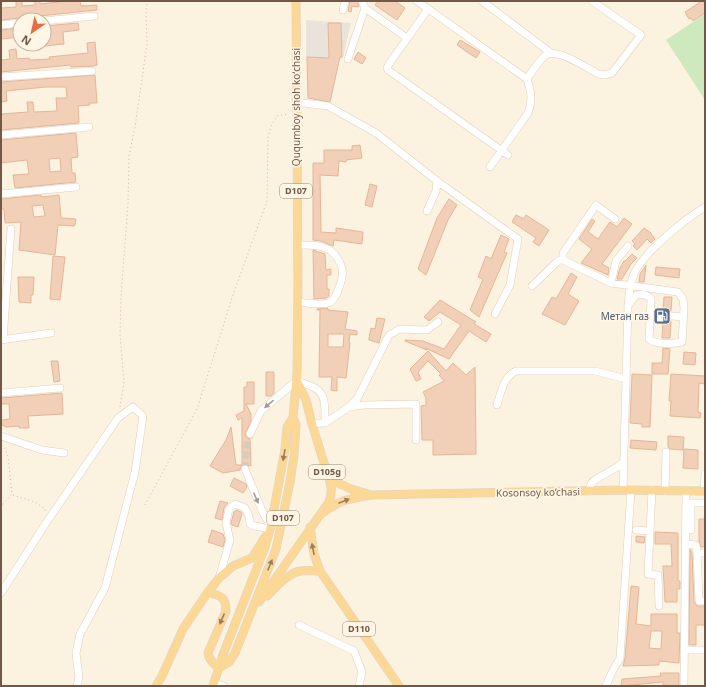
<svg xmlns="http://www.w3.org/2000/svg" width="706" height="687" font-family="'Noto Sans',sans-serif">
  <rect width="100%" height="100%" fill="#fcf2e0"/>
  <path fill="#eae3dc" d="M306,20L351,23L343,58L306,57Z"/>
  <path fill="#cfe9bf" d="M705,14V100L666,40Z"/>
  <path fill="#f1d0b7" stroke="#e4b698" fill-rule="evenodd" d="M16,1H22V6L35,5V1H40V4L59,2V1H80L81,6L97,5V10L1,20V8L16,7Z
    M350,1H357L359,6L358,7L352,6L351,12L348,11Z
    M378,1H395L405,8L397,20L375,5Z
    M702,1H705V13L693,21L691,18L689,19L685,12Z
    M78,23L79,30L63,32L64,44L45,46L44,26Z
    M328,23H341L342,57H340L330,102L308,98L307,57L329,58Z
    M20,28V37L1,39V30Z
    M460,40L480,52L476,58L457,45Z
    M95,42L97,65L94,66L71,67L70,65L1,72V60L10,59L9,50L16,49L17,59L29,58L30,60L50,59L49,57L88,53L87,43Z
    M358,52L366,58L362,64L354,59Z
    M95,75L97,103H89L90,105L78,106L79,123L1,130V114L28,112L27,102H33L34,112L57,111L56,98H67L66,87H46L6,91L7,101L1,102V82Z
    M76,133L78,157L71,158L72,173H75L76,182L15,188L13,175L29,174L27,160L1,163V140ZM60,158L61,171L50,172L49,159Z
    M360,145L362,158L346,160V162L339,161L338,176L320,175L321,232L336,233V228L363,232L362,244L334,240L333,246L321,241L313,240V163H324V150H352V146Z
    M370,184L377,186L372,207L365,205Z
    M41,195L42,197L59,195L61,218L76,219L75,225L74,226L58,225L55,255L19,250L21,222L5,223L4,209H1V199ZM43,205L45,216L34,217L32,206Z
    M449,199L457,205L448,220L426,275L418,269L437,218Z
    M516,215L524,219L526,215L549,230L539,246L533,242L536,238L512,222Z
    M624,218L632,224L602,264L609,268L608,275L581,263L592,249L579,239L592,219L595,221L588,232L598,239L610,222L617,227Z
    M644,228L651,233V234L655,239L651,243L647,239L637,250L633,246L635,244L632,241Z
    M501,235L509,239L504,252L507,253L479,317L470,310L483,279L478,277L486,256L491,259Z
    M313,250L325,254L326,270L331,269V275H327V289H329V296L326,298L314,299Z
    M632,254L637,258L631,264L622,279H617L620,268L624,261H625Z
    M53,256L65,257L60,300L50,299Z
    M646,265L644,282H639L640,274Z
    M656,267L680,269L679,278L655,275Z
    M571,273L577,277L568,294L579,301L565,325L542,314L552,297L556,299Z
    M18,277H34L33,295H31V303L19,302Z
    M664,297H672L671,311L663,310Z
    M440,300L476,322L474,324L491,334L486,342L469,331L449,359L425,348L427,350L405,341V340L423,341L444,349L461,325L440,312L429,321L424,317Z
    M328,308V310L348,312L345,329L357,331V335L350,334L349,342L350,343L346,378L337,377V391L331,390L332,377H319L320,310H317V309ZM328,334H344L343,347H328Z
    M377,318L385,319L379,343L369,340V338L371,328L375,329Z
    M663,320L671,321L670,338H662Z
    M663,348L670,349L668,374H652V363H662Z
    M428,351L446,371L453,363L466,375L475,367L476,454L433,455V440H422L421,406L426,405V398L423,392L444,381L439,375L441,374L428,361L418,372L421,379L416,381L410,369Z
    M684,352L696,353L695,365L683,364Z
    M51,361H58L60,381L54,382Z
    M266,372H274V393L271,396H266Z
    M632,374L652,375L650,427H642V424L630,423Z
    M671,374L705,376V384L699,383L698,412L701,413L700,418L670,416L671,401H669Z
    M247,382H254V404H246L251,414V421L245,434L246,437L250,439L251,466L243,464L241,466L240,470L223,473L210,466L226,440L231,427L236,465H242V418L238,420L236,415L244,411V387H247Z
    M62,393L63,414L28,416L29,428H19V426L6,427L2,425L1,420L10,419L9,404H1V398Z
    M668,436L684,437L683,450L670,449L668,447Z
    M631,440L657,442L656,450L630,448Z
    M684,449L698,450V469L683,468Z
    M234,478L246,484L247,487L243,493L230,486Z
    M220,501L228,503L224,508L222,520L215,518Z
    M236,510L241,512L242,514L238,527L232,525L231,523L234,512Z
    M699,519H705V547H701L699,541Z
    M212,530L223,534L225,540L223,547L208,542Z
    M655,532L678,533V581H680V589H677V602H665L663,566H672L671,544H655Z
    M636,536L645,537L644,543L636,542Z
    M690,549L692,553L694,602L697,606H705V625H696V645H689Z
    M631,586L639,587L636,624L651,626V614H677V633H680L679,663L659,661V665L623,666L625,658ZM651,631H662L661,649L649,648Z
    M660,673H679V686L663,685V682L621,686L622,679L661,676Z"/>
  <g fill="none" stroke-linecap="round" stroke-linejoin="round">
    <path stroke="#daccba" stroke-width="7" stroke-dasharray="7 3.5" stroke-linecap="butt" d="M245,469L246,449L250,434"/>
    <g stroke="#e0cebc" stroke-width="8">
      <path id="minor" d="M362,1L365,8L407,38
        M417,1L527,79C531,91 533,101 528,113L490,167
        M482,1L551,53
        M428,9L389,64L387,68L388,70L508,155
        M343,10L345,1
        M44,21L94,16
        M1,25L20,23
        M348,59L365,8
        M1,77L92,71
        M527,79C531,73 540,59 546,55C558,48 587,68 598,74L604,75L612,73L641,35L592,1
        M296,102L328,106L376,133L437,181L518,239L510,285L495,314
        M1,135L89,127
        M1,194L76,187
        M427,211L436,191L437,181
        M615,219L596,205L563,253V260L611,283L678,292L683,299L684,308L682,342C673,344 656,345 649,339L651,299C647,294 641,294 636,295L628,306
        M297,245C309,245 322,244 332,252C337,256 340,262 342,268C344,276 337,301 328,303C322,305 305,303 297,302
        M611,283L616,261L628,246
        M532,286L557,262L560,260H563
        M650,314L683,317
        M3,339L11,229
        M1,340L51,333
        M1,393L60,388
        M497,405C501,393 503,377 516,371H595L626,379
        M349,407L364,405L416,404V440
        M312,424L325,423L349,407L357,399L389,335L400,329L427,330L438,322
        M250,434L261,411L296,381C325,389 325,394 325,423
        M1,436L42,450L64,453
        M245,469L263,513L271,526
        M623,490L628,306C629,294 630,281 636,270C648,249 684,220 705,207
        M652,490L648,574L658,575L659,606
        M590,491C591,489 590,486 591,484C594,477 616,471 624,461
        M665,491L666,452
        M704,491L705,474
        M688,503H705
        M636,530L650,531
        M691,530V503
        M685,545L688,544L696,545L697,553H705
        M697,553L699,601H705
        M219,578L230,540L226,523L229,509L235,504L245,508L249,516L250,524L254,526L270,529
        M1,593L46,523L118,418L133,407L143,416L135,472L105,588L80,634L76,653L79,677L77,686
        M299,625L354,651L362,672L359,686
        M685,650H705
        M214,683L224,686
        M606,686L612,672L620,658L631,490
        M684,686L686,491"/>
    </g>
    <g stroke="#dad4cf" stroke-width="9">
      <path id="major" d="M297,381L306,400L312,424L327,473L338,483L351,489L368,494
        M320,515C339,500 347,499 371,495L623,490L705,491
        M310,527L314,554L320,571L399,686
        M208,592C220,596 226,596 226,611L208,653C209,660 214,664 219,668
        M267,596C276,587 287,574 300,571C306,570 314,571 320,571
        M259,602L329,502C333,491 331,484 327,473
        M219,668L229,662L235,653L276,549L290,482L294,455L296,424L293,418
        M156,686L162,676L183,629L208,592L219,578L233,566L252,558L265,537
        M213,686L224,652L265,547L271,526L285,449L287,427L293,418L297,372L298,284L296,1"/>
    </g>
    <path stroke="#d6b39b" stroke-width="1" stroke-dasharray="1 3" stroke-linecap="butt" d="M120,407L124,383L120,335L121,296L128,204L129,156L135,127L147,44L146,14L147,1
      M13,495L35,502L45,509V512
      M145,505L197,409L233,295L267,201L268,137L271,126L277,116L288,114
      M1,508L3,504L12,494L8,457L4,446"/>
    <use href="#minor" stroke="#fff" stroke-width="7"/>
    <use href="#major" stroke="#fcd897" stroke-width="8"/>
  </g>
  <defs><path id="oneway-solid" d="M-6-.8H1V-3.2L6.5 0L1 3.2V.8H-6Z"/></defs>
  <g fill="#aa9b91">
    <use href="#oneway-solid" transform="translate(269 404) rotate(140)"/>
    <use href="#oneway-solid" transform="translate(256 498) rotate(66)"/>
  </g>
  <g fill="#9b7e5f">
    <use href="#oneway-solid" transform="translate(284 455) rotate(100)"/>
    <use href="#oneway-solid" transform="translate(344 501) rotate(-21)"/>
    <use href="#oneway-solid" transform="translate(313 549) rotate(-101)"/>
    <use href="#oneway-solid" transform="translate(270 565) rotate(-68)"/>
    <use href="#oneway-solid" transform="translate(222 619) rotate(114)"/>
  </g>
  <defs>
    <g id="fuel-square" transform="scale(0.9)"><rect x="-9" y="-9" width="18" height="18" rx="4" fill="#5c6f8a" stroke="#fff6e6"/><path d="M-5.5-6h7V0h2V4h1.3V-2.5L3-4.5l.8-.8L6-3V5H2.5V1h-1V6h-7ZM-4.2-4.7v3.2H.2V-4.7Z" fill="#fff"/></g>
  </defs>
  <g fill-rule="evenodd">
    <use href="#fuel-square" x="662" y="316"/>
  </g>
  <g text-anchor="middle" stroke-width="3.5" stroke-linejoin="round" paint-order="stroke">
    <g fill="#fff6e6" stroke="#9c8777" stroke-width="1">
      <rect x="280" y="184" width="32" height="14" rx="3"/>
      <rect x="309" y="465" width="36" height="14" rx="3"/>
      <rect x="267" y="511" width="32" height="14" rx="3"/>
      <rect x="343" y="622" width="32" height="14" rx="3"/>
    </g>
    <g font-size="9" font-weight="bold" fill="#725847">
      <text x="296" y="194">D107</text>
      <text x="327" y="475">D105g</text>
      <text x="283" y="521">D107</text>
      <text x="359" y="632">D110</text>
    </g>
    <g font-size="10" fill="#725847" stroke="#fff6e6">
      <text transform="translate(296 107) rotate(-90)" y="4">Ququmboy shoh koʻchasi</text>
      <text transform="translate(538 492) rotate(-1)" y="4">Kosonsoy ko’chasi</text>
    </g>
    <g font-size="10" fill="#4e5e75" stroke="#fff6e6" text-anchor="end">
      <text x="649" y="320">Метан газ</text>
    </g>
  </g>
  <rect width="706" height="687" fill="none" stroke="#725847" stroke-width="4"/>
  <g transform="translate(32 32) rotate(214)"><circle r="19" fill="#fff6e6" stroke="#c7b7a6"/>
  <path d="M0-3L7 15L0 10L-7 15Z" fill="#e76b44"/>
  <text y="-6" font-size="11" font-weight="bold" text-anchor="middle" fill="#725847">N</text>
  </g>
</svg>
